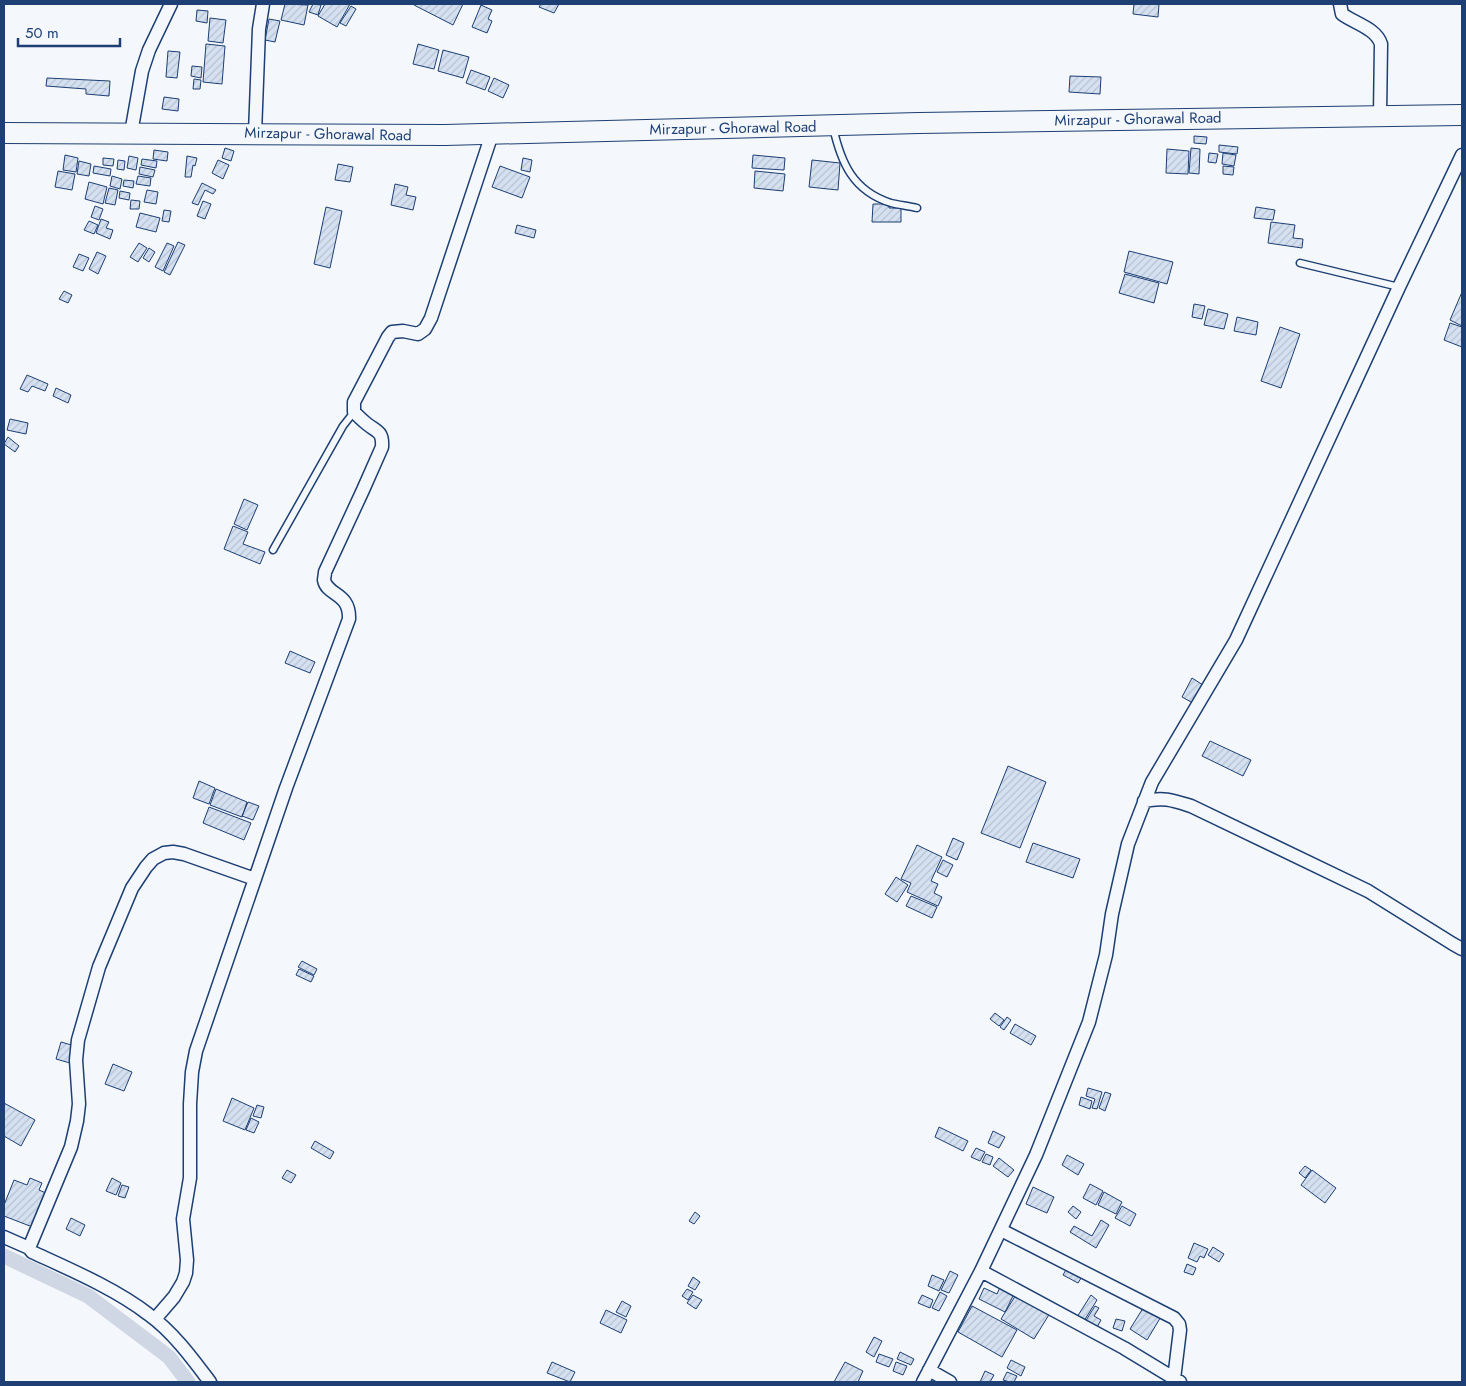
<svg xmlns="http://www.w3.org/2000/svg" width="1466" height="1386" font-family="Jost,sans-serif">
  <defs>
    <pattern id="building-hatch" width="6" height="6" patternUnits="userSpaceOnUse" patternTransform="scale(1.25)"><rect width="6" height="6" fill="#d5e0f0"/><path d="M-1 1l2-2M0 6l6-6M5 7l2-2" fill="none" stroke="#b6c1d1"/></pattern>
  </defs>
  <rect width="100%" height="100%" fill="#f4f7fb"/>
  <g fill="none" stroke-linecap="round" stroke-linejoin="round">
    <path stroke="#cfd7e4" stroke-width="15" d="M4,1256L88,1296L169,1357L188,1382"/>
  </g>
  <path fill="url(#building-hatch)" stroke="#1d3f73" d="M285,4L308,5L304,25L281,20Z
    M313,4L321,5L318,15L309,12Z
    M325,4H350L337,27L318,16Z
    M415,4H463L453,25L414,5Z
    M541,4H559L554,13L539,7Z
    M1134,4H1159L1158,17L1133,14Z
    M481,5L492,10L488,19L492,21L487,33L472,27Z
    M351,6L356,9L346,26L340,23Z
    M197,10L208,11L207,23L196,21Z
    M210,18L226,20L223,43L208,41Z
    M269,19L280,21L275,42L265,40Z
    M206,44L225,46L222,84L203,82Z
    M418,44L439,50L434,69L413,64Z
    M443,50L469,57L463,78L438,71Z
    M168,51L180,52L177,78L166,77Z
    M192,66L202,67L201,78L191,76Z
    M471,70L490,77L485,90L466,83Z
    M1070,76L1101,77L1100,94L1069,92Z
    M47,78L110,81L109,96L86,94V89L46,86Z
    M494,78L509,85L503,98L488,91Z
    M194,79L201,80L200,89H193Z
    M164,97L179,99L178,111L162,109Z
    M1194,136L1207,137L1206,144L1194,143Z
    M1219,145L1238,147L1237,154L1219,152Z
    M225,148L234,151L231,161L222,158Z
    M1191,148L1200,149L1199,174L1189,173Z
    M1167,149L1189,151L1188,174L1166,173Z
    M154,150L168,152L167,161L153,159Z
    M1209,153L1218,154L1216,163L1208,162Z
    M1223,153L1236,155L1234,166L1222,164Z
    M65,155L78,158L76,172L63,170Z
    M753,155L785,158L784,170L752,168Z
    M129,156L138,158L136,170L127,168Z
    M187,156L197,158L195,166L193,165L191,177H185Z
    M103,158L114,159L113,166L103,165Z
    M523,158L532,160L530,172L521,170Z
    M142,159L157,161L156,168L141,165Z
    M118,160L125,161L124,170L117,169Z
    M218,160L229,165L223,179L212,173Z
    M812,160L840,163L838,190L809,187Z
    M79,161L91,164L89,176L77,174Z
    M338,164L353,167L350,182L335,180Z
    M94,166L111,169L110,176L93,173Z
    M500,166L530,177L522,198L492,187Z
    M1223,166L1234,167L1233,175L1223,174Z
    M140,167L155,170L153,177L139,174Z
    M58,171L75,174L72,190L55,187Z
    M755,171L785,174L783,191L754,188Z
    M112,176L122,179L120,189L110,186Z
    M138,176L151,178L150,186L136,184Z
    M124,180L134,181L133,188L123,186Z
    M89,182L107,187L103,204L85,199Z
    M202,183L216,190L213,194L205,190L198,205L192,203Z
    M395,184L408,187L406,195L416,197L413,210L391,205Z
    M109,188L118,190L115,205L105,203Z
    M147,190L158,192L156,204L144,202Z
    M120,191L130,193L129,200L119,198Z
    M131,200L140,201L139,209H130Z
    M203,201L211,204L205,219L197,216Z
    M873,204H889V208H901V222H872Z
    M95,206L103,209L99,220L91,217Z
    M326,207L342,211L330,268L314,264Z
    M1256,207L1275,210L1273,220L1254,218Z
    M164,210L171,211L169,222L162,221Z
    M140,213L160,218L156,232L136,227Z
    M101,219L109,222L106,228L113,230L110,239L96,233Z
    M89,221L98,225L94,234L84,230Z
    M1271,222L1295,225L1293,238L1303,239L1302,248L1268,243Z
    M517,225L536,230L534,238L515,233Z
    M178,242L185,245L170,275L164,272Z
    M139,243L147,248L138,262L130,257Z
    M167,243L174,246L163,271L155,267Z
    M149,248L155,252L149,262L143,258Z
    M1129,251L1173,262L1167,284L1124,272Z
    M97,252L106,256L98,274L89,269Z
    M79,254L89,258L83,271L73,267Z
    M1125,274L1159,283L1154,303L1119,293Z
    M64,291L72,295L68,303L59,299Z
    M1462,292V326L1450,320Z
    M1194,304L1205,306L1202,319L1192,317Z
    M1208,309L1228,314L1224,329L1204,325Z
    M1237,317L1258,322L1256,335L1234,331Z
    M1450,323L1462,327V347L1444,340Z
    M1280,327L1300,334L1281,388L1261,381Z
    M27,375L48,384L45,391L32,386L28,392L20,389Z
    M56,388L71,395L68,403L53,396Z
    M10,419L28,423L26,434L7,430Z
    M8,437L19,446L15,452L4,444Z
    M244,499L258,505L247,530L234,524Z
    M233,526L248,532L243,544L265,552L260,564L224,549Z
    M290,651L315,662L310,673L285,663Z
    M1192,678L1203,685L1193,703L1182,697Z
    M1210,741L1251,760L1243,776L1202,756Z
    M1008,766L1046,782L1020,848L981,833Z
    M199,781L215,788L209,804L193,798Z
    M216,789L247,802L242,817L210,805Z
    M248,802L259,806L253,820L242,816Z
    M209,807L251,823L244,840L203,823Z
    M953,838L964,843L957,860L946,855Z
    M1033,843L1080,859L1073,878L1026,862Z
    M917,845L942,857L931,881L938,884L934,893L942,897L938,906L907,892L911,883L901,879Z
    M943,860L953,865L947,877L937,872Z
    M896,877L908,885L897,902L885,894Z
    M911,896L937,907L932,918L906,906Z
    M302,961L317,969L314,975L298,967Z
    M299,969L314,976L311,982L296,975Z
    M995,1013L1004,1020L999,1026L990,1019Z
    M1007,1017L1011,1020L1004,1030L1000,1027Z
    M1015,1024L1036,1036L1031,1045L1010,1033Z
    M61,1042L75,1046L70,1063L56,1059Z
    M113,1064L132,1072L124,1091L105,1084Z
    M1088,1088L1102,1092L1097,1109L1092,1108L1095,1099L1086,1096Z
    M1105,1092L1111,1094L1105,1111L1099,1108Z
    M1081,1097L1092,1101L1090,1109L1079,1105Z
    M232,1098L254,1108L245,1130L223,1121Z
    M4,1103L35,1120L21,1146L4,1136Z
    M257,1105L264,1107L261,1118L253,1116Z
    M251,1118L259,1122L254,1133L246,1130Z
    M939,1127L968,1141L963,1151L935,1137Z
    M993,1131L1005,1137L999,1148L988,1143Z
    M315,1141L334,1152L330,1159L311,1148Z
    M976,1148L985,1152L980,1161L971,1157Z
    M986,1154L993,1157L990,1165L982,1162Z
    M1067,1155L1084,1164L1078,1175L1062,1165Z
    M999,1158L1014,1170L1008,1177L993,1166Z
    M1305,1166L1311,1170L1305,1178L1299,1173Z
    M287,1170L296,1175L291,1183L282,1178Z
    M1312,1170L1336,1188L1325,1203L1301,1185Z
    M30,1178L42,1183L39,1190L48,1194L35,1228L4,1216V1205L14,1180L27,1185Z
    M112,1178L121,1183L116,1195L106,1191Z
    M1090,1184L1103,1191L1096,1205L1083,1198Z
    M122,1185L129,1187L125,1198L118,1196Z
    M1033,1187L1054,1197L1047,1213L1026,1204Z
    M1104,1192L1122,1202L1116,1214L1098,1205Z
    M1073,1206L1081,1212L1076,1219L1068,1212Z
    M1122,1206L1136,1214L1130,1226L1115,1218Z
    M695,1212L700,1216L694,1224L689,1221Z
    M71,1218L85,1225L80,1236L66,1229Z
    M1101,1220L1109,1225L1096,1248L1070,1232L1074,1226L1092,1236Z
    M1194,1243L1208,1249L1204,1258L1200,1256L1197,1262L1188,1258Z
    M1213,1247L1224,1254L1219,1262L1208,1255Z
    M1187,1264L1196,1268L1193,1275L1184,1272Z
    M1068,1266L1083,1275L1078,1283L1063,1275Z
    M950,1271L958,1275L949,1293L941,1290Z
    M932,1275L944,1280L939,1291L928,1286Z
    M693,1277L700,1282L695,1290L688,1286Z
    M1001,1285L1015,1292L1005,1312L979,1299L984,1288L997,1294Z
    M687,1289L693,1292L688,1300L682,1296Z
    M940,1292L947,1296L939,1311L932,1308Z
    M1017,1293L1050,1313L1034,1339L1001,1319Z
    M693,1295L702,1300L696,1309L687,1303Z
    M922,1295L933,1300L930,1308L918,1303Z
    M1091,1295L1097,1300L1084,1321L1077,1317Z
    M622,1301L631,1306L626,1317L616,1312Z
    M1145,1305L1162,1315L1147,1340L1130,1329Z
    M972,1306L1017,1330L1002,1357L958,1332Z
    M1095,1306L1099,1308L1094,1316L1101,1320L1096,1329L1085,1322Z
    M606,1310L627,1320L621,1333L600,1323Z
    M1116,1319L1125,1321L1122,1331L1113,1328Z
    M874,1337L882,1341L874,1357L866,1352Z
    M900,1352L914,1359L911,1365L897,1359Z
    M879,1354L893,1359L889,1367L876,1362Z
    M1011,1360L1025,1367L1021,1376L1007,1368Z
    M552,1362L575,1372L570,1382L547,1373Z
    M845,1362L863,1371L858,1382H834Z
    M896,1362L907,1366L903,1375L893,1371Z
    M985,1371L994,1375L990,1382H980Z
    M1007,1372L1017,1376L1014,1382H1010L1003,1380Z"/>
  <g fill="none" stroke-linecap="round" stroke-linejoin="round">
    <g stroke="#1d3f73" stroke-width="9">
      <path id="service" d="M833,127C841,163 853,191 891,203C899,205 909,206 917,208
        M1300,263L1399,287
        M273,550L343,426L354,412"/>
    </g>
    <g stroke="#1d3f73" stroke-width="15">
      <path id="minor" d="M1340,4L1342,14C1354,23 1376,28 1381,44L1380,115
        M131,133L142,71L149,50L171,4
        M255,133L259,29L263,4
        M1144,801C1164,797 1172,800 1191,806L1368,891L1453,944L1462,949
        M1001,1230L1174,1318L1179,1324L1180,1330L1174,1379
        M4,1237L29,1248L32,1252C69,1269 116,1289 148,1314C173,1332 192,1358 210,1382
        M29,1248L71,1147L77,1121L79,1104L76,1060L78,1040L99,967L132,888L146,867L153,859L164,853L173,852L184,854L255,879
        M981,1271L1124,1348L1180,1382
        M155,1319L174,1297L183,1282L186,1273L187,1260L183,1219L190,1178V1104L192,1072L196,1051L286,788L349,619C350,592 327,596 324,580C324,578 325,575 325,572L363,490L382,447C383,431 377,432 367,424C362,420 358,416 354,412V402L388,337L392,332L403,331L418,334L425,329L431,318L492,134
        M929,1370L950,1382
        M923,1382L981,1271L1036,1155L1089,1022L1106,955L1112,914L1128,844L1152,782L1236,640L1399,287L1462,155"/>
    </g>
    <g stroke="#1d3f73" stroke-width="22">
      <path id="primary" d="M4,133L445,135L919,123L1462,115"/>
    </g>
    <use href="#service" stroke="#f4f7fb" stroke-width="6"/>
    <use href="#minor" stroke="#f4f7fb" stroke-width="12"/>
    <use href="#primary" stroke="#f4f7fb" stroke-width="20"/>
  </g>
  <g text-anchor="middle" stroke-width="4" stroke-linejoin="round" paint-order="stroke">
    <g font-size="15" fill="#1d3f73" stroke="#f4f7fb">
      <text transform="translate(1138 119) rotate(-1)" y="5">Mirzapur - Ghorawal Road</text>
      <text transform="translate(733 128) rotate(-1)" y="5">Mirzapur - Ghorawal Road</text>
      <text transform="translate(328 134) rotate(1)" y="5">Mirzapur - Ghorawal Road</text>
    </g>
  </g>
  <rect width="1466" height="1386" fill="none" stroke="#1d3f73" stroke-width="10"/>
  <path d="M18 38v8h102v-8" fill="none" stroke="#1d3f73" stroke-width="2.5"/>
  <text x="25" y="38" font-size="15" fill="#1d3f73" stroke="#f4f7fb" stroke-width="4" paint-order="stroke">50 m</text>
</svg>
